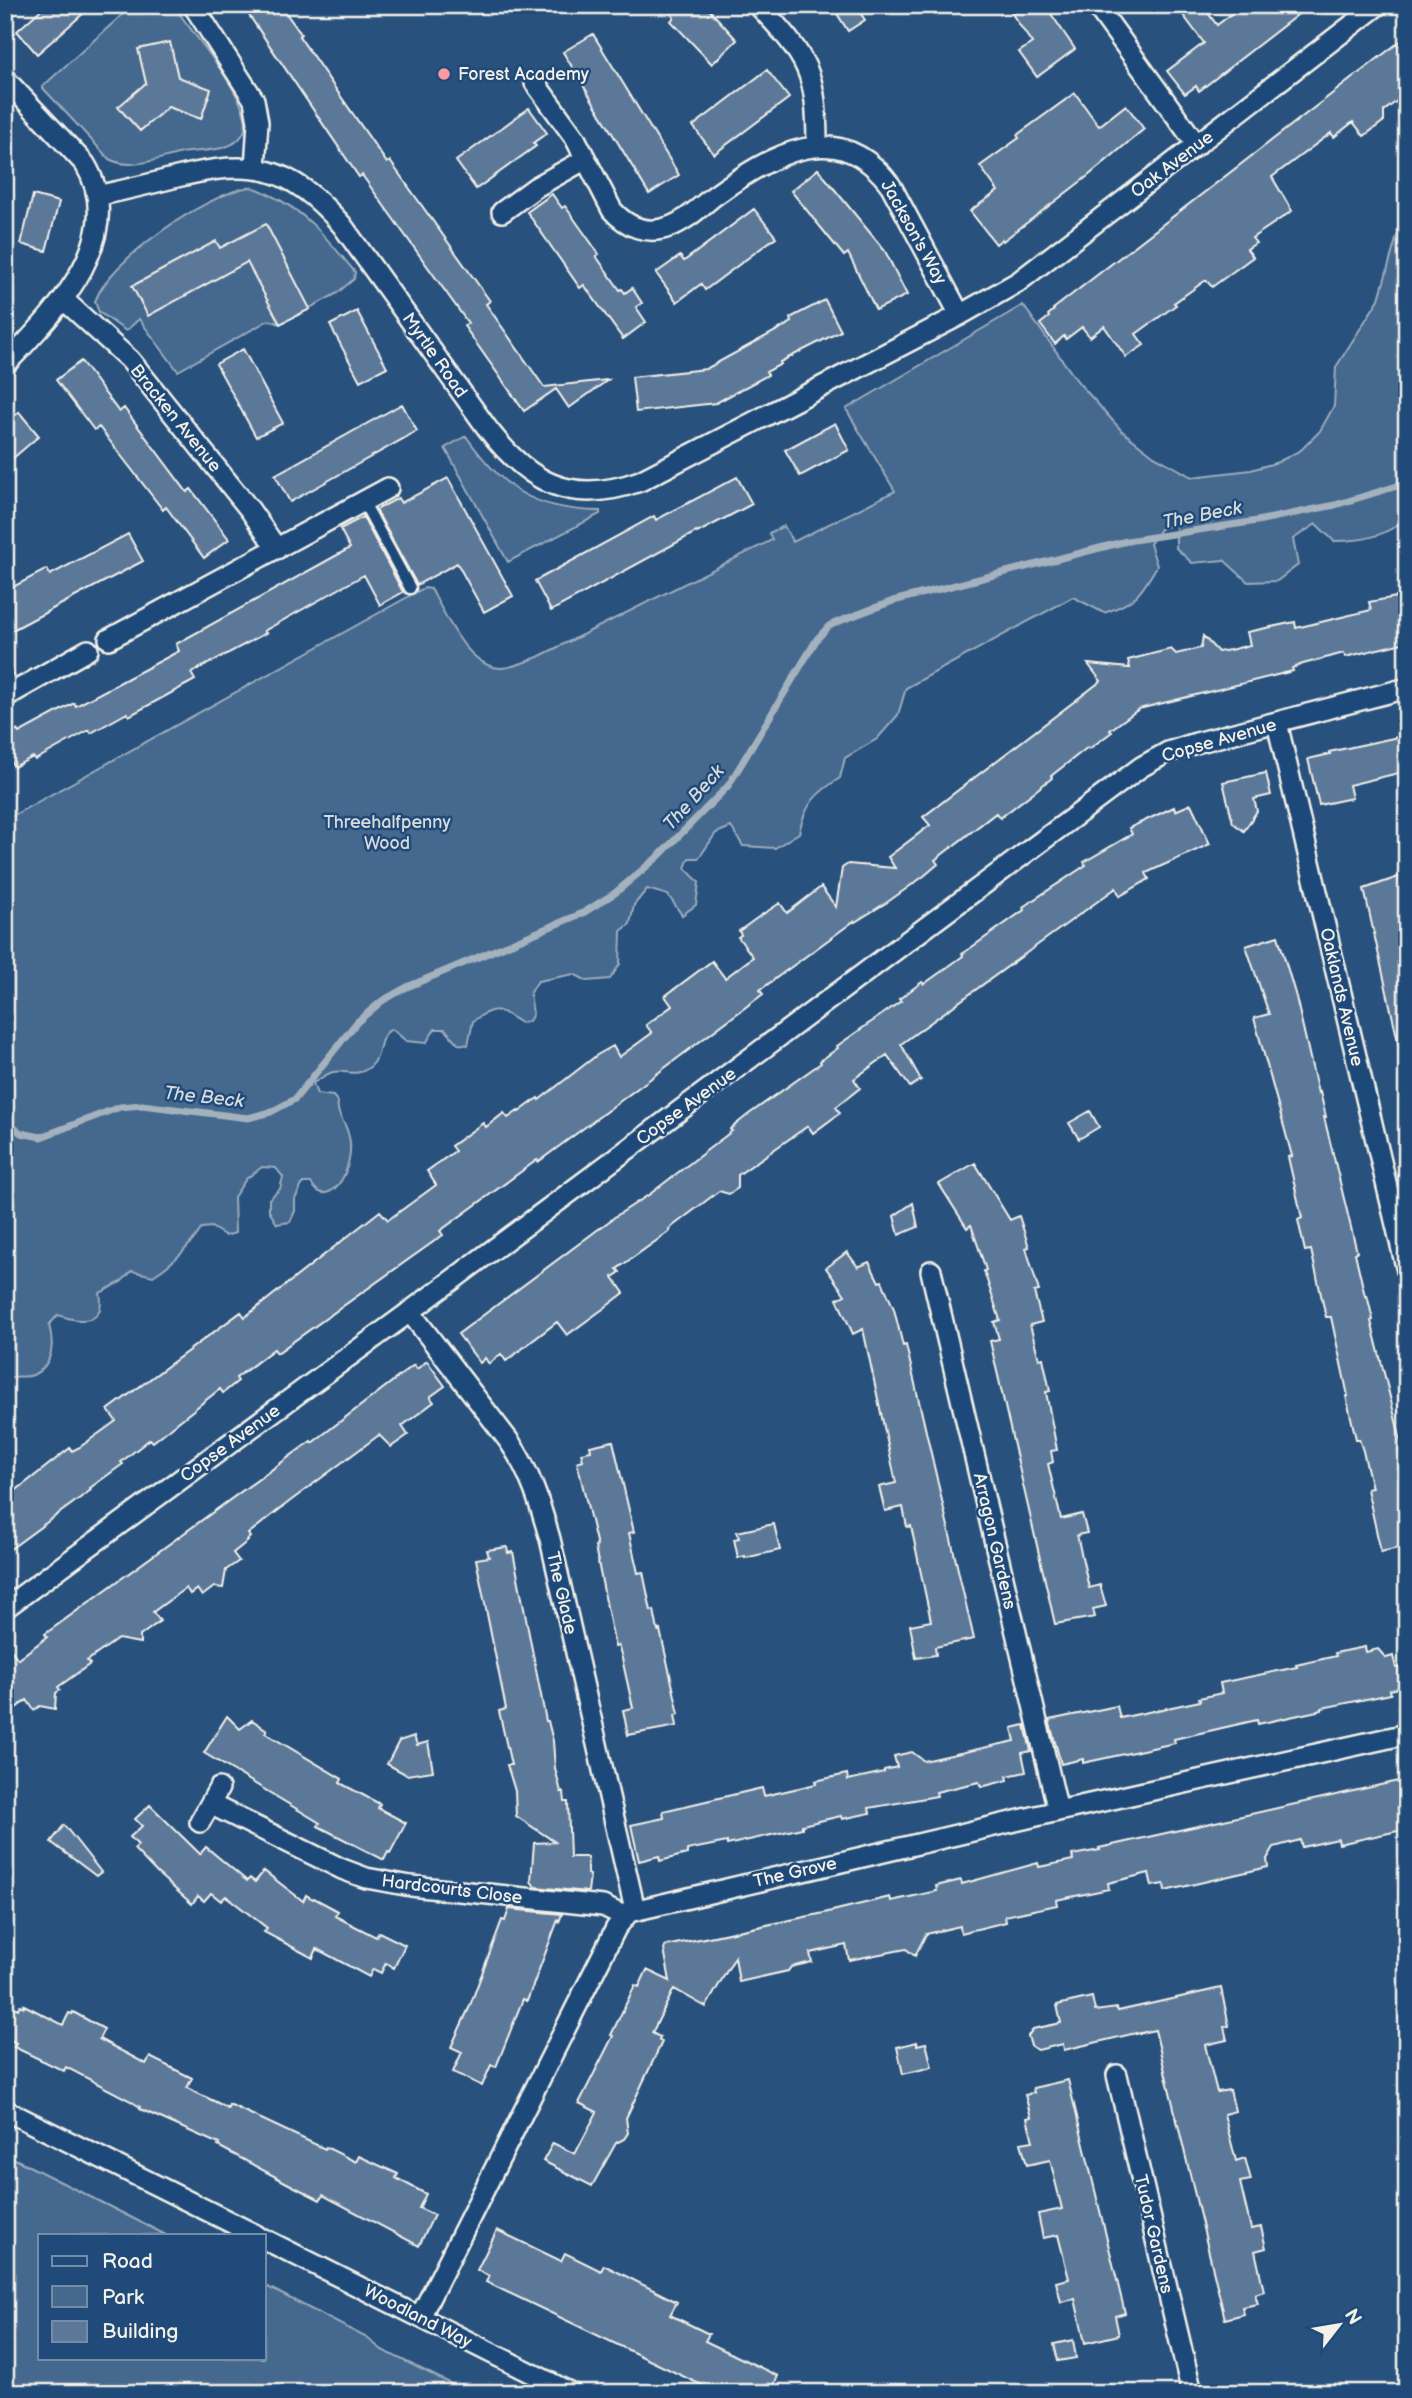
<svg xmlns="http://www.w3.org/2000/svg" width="1412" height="2398" font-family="'Balsamiq Sans',sans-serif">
  <rect width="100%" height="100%" fill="#28517e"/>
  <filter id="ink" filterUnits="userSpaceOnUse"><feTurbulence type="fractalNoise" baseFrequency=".0143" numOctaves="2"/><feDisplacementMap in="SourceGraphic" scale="14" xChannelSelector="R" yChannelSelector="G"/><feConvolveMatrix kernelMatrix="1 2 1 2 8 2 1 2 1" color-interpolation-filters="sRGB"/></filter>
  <g filter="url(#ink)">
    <path fill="#45688e" stroke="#9cacbb" stroke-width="2" d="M133,5H173C192,32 237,85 244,114C247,123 246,132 239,139C227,152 199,150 182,153C159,158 131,171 109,159L42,87Z
      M249,187C257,188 263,191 270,195C307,212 329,241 355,272L354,279L336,294L280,324L269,320L178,371L139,319L126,331L99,312L95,302C108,260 206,195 249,187Z
      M1407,230V518C1384,537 1363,541 1334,541L1316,524L1293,539L1298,565L1277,581L1248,582L1224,560L1192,563L1176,548V523L1160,529L1150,544L1157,566C1140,595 1136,602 1104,613L1073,597L906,688L898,715L877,739L845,758L840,778C816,793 805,804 799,833L775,848L743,846L731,827L716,833L699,858H689L685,868L699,882L696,905L682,915L668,895L647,889L634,905L630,924L621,931L620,964L610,979L587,981L574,974L538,981L530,993L533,1014L529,1021L521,1023C498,1009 496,1004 473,1021L468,1045L458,1044L445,1029H435L426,1043L406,1041L392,1029C376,1036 383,1056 371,1066C356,1079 346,1069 333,1072C327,1073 319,1080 313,1083L317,1094L333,1096L338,1102C336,1115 345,1121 348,1133C354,1151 347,1183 329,1192C320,1196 315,1189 311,1183H303L295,1199V1211L290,1222L277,1224L269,1211V1199L280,1189L283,1177L276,1168L262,1167L246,1179L234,1197L235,1233L226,1236L211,1227L202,1228C190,1246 172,1264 153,1276L132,1271L121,1282L100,1293C106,1325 80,1323 58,1315L49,1325C54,1343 54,1365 33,1375C24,1379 16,1373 5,1380V820L424,588L431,589C446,615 467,667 501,668C513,668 527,661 538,657L772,540L769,533L784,526L793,542L895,491L846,409L1023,305L1078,382L1122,431L1154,456L1192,477L1251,470L1278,462L1301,450L1320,431L1334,406L1336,367L1379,299L1397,236Z
      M466,436C503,489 533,510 600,511V514L508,562L445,448Z
      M5,2154L166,2235H40V2358H264V2285L367,2338L382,2350L470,2393H5Z"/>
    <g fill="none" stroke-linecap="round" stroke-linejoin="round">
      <path stroke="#a4b2be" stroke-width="7" d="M5,1121L21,1133L41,1137L120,1107L142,1105L248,1118L271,1112L295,1099L357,1022L382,1001L407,987L583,913L615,893L659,856L728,786L817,639L829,626L840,621L893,601L1127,541L1257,521L1335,505L1407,483"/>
    </g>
    <path fill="#5b7899" stroke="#f4f1e8" stroke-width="2" d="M46,5H93L37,54L17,31Z
      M242,5H280L301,34L299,36L387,163L390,161L490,301L486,304L544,387L608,380L569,408L556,389L524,411L464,326L468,323L362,175L359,177Z
      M663,5H705L737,40L712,64L671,21L674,17Z
      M847,5H855L865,20L848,31L836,12Z
      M1006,5H1045L1075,49L1037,77L1019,52L1032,43Z
      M1196,5H1202L1217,25L1243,5H1310L1199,91L1196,86L1185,94L1167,71L1204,43L1183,15Z
      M593,34L679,175L649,194L563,52Z
      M1407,36V93L1384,111V121L1364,136L1353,122L1334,137L1331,133L1272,177L1292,211L1252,238L1256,243L1247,249L1253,257L1212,287L1206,280L1174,303L1176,305L1136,334L1144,345L1126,357L1104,326L1090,337L1082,327L1066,339L1064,336L1055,344L1040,324L1049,317L1048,315L1054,310L1053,309Z
      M170,42L178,77L211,89L201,119L168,107L140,131L118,107L146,83L138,49Z
      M767,70L789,98L714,154L693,126Z
      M1075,93L1099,126L1126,105L1144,129L1088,176L1003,241L1002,239L996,244L970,211L998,191L980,166L1019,138L1017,135Z
      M529,108L547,133L533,143L536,146L476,189L456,161Z
      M818,169L885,251L907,295L876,310L848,253L844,256L791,191Z
      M552,194L562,208L565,206L599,254L596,256L620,290L622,289L625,293L632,288L642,303L636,307L646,322L623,339L584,285L580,288L527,212Z
      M33,195L59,202L46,251L21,244Z
      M754,209L776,237L705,290L701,284L677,302L656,273L680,256L684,261Z
      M266,224L310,309L280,324L247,262L148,316L132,286L216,241L220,248Z
      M825,300L841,331L780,362L781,364L766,372L768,375L716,403L636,412L632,377L706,369L792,322L790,318Z
      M357,311L387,367L360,381L330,325Z
      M243,349L283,423L256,437L216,364Z
      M81,361L119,412L124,408L187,492L191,489L229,539L204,558L166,507L163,510L99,427L94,430L56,380Z
      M402,404L417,431L290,502L275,475Z
      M19,412L39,436L5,465V424Z
      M835,423L849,450L800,476L785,450Z
      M737,477L752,504L697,533L696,532L551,611L535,581L654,516L656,520Z
      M448,478L513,596L484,612L457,563L417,585L376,510L398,498L401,503Z
      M363,517L403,592L380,605L364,575L264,631L266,633L191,673L195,680L129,716L127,713L91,733L89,730L35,760L33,757L14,767L5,751V737L17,730L19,733L74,703L76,706L179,651L176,644L350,548L340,529Z
      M128,534L143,561L5,634V591L47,569L50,575Z
      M1407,595V642L1345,657L1344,653L1303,664L1292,668L1293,671L1139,709L1110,730L1112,732L1089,749L1088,747L1051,776L1052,778L1000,818L996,813L935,860L938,864L924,876L889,901L855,922L854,921L760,990L763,994L650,1079L538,1162L537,1160L440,1231L443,1235L277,1353L274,1349L236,1378L238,1381L223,1393L220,1389L153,1442L150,1439L121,1462L123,1464L90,1488L91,1490L5,1553V1499L70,1448L72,1451L80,1447L116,1421L108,1410L241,1312L245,1317L380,1211L388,1220L436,1185L427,1171L455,1151L451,1146L483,1123L486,1127L504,1113L508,1118L518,1111L519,1112L538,1098L539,1100L597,1055L613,1046L619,1057L652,1033L646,1025L672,1006L665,996L712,961L725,978L753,957L738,937L741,935L739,931L757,918L780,903L787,913L821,887L836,907L842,868L848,864L895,868L888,857L930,825L923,817L1101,681L1088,664L1130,668L1128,660L1171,649L1176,654L1201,648L1203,636L1218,652L1230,650L1250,645L1247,632L1295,622L1296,628L1371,610L1369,602Z
      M1407,735V771L1349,785L1352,798L1319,805L1308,759L1330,754L1329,752Z
      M1266,773L1271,795L1254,799L1257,811L1244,831L1233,823L1223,782Z
      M1191,804L1210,844L1146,873L1149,879L1120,896L1116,888L901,1044L921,1080L910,1087L887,1055L854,1079L860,1088L836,1107L840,1113L813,1133L808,1126L782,1144L738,1175V1188L729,1194L719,1191L669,1229L670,1231L617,1269L620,1272L613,1277L624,1293L603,1309L567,1335L557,1322L506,1361L501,1354L489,1364L485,1358L480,1363L458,1334L616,1216L650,1194L732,1131L730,1129L749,1114L821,1063L820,1061L838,1048L837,1046L901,1001L899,999L922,982L924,984L963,956L962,954L1024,910L1023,907L1086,865L1084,862L1132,834L1129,828L1174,807L1175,811Z
      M1407,874V1045L1399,1046L1364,889Z
      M1278,936L1296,997L1318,1093L1320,1092L1326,1117H1324L1357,1252L1355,1253L1365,1296L1367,1295L1373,1320L1371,1321L1407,1465V1546L1381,1552L1367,1489L1372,1488L1363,1451L1359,1439H1356L1346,1396H1348L1331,1317H1326L1311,1250L1305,1251L1298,1220L1302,1218L1288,1157L1292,1156L1254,1018L1269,1014L1246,946Z
      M1090,1111L1099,1127L1079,1139L1069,1123Z
      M975,1163L1010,1220L1019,1216L1029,1247L1026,1248L1039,1291L1034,1292L1042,1322L1030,1325L1039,1359L1043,1358L1050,1391L1046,1392L1057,1450L1051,1451L1053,1462L1048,1464L1061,1519L1082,1514L1087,1533L1077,1535L1089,1588L1100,1585L1106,1606L1093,1609L1095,1617L1055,1624L990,1341L999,1339L994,1322L1000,1320L984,1271L986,1270L971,1225L967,1228L939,1184Z
      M913,1203L918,1227L899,1235L894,1216Z
      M847,1252L858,1267L869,1262L879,1282L882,1281L894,1309L903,1346L906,1345L974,1639L935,1647L936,1655L916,1658L910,1625L931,1621L911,1526L907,1527L903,1507L885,1511L879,1487L896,1483L863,1329L853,1334L837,1299L845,1295L826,1268Z
      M427,1361L445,1386L430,1397L434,1402L402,1426L408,1435L391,1447L379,1435L289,1502L248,1534L250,1537L247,1540L248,1541L233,1553L239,1561L226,1570L223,1588L214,1587L202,1596L197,1589L190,1594L186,1588L153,1612L160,1621L140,1636V1643L118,1639L87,1661L90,1664L58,1687L60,1690L56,1693L55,1709L40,1706L34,1710L27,1700L5,1716V1642L18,1659L47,1637L45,1634L311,1441L312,1443L414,1365L417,1369Z
      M613,1441L634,1532L629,1533L638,1573L643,1572L651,1611L654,1610L658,1631L660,1630L679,1714L675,1715L677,1726L628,1735L623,1710L633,1708L621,1654L618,1646L615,1647L595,1547L597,1546L577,1462L583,1460L581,1453L591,1451L590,1446Z
      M774,1524L780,1550L745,1558V1556L738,1558L734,1539L739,1538L737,1532Z
      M507,1547L508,1553L513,1552L546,1721H548L553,1741L555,1768L561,1792H564L565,1802H568L570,1857H588L587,1874L590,1875L588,1892L535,1887L531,1881L534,1843L555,1842L516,1816L515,1791L507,1765H511L499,1711L506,1709L476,1559L489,1557L487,1550Z
      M1365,1647L1366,1652L1378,1649L1386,1658L1393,1656L1396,1668L1404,1666L1407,1686L1390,1690L1391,1694L1322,1708V1710L1258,1724L1257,1720L1174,1739L1175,1743L1083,1763V1759L1061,1764L1049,1720L1117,1706L1120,1718L1200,1701L1199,1698L1222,1693L1220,1683L1297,1667L1296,1665L1336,1656L1335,1653Z
      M227,1716L240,1729L252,1720L267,1730L265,1733L342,1779L340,1783L380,1804L378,1808L406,1823L390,1853L388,1852L384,1860L318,1826L320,1823L204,1753Z
      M1025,1725L1031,1751L1022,1753L1026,1772L1007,1776L1008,1780L981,1787L979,1782L936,1792L937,1796L869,1808L870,1813L842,1819L841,1816L802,1825V1828L727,1845V1842L687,1850V1854L660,1861L659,1856L639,1861L631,1825L664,1818L663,1811L762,1788L764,1796L816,1784L815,1781L847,1774L848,1780L884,1772V1770L897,1767L894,1756L912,1752L924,1761L1015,1741L1012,1728Z
      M414,1736L417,1745L428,1742L433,1771L407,1775L387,1764L399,1741Z
      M1407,1779V1829L1339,1844L1338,1839L1302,1847L1300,1840L1274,1847L1267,1859L1268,1867L1165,1891L1164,1884L1152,1886L1149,1873L1108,1883L1109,1889L1056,1900L1057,1905L1005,1916L1006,1922L961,1933L960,1926L926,1934L915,1956L906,1949L849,1960L846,1945L810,1953L812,1962L791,1967L788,1971L739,1982L735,1957L706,2007L674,1989L652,2033L660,2037L659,2040L662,2042L626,2118L628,2133L624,2139L616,2143L592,2186L543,2161L553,2143L575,2154L597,2112L579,2103L613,2036L611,2035L635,1985L639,1987L647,1970L670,1981L664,1949L666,1946L824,1913L890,1897L891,1901L937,1891L936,1886L961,1880L962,1884L1038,1863L1039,1867L1073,1860L1072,1855L1100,1850L1099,1848Z
      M150,1805L200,1854L206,1847L247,1881L250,1878L255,1882L264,1871L303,1901L306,1895L313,1899L314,1898L338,1911L335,1916L376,1937L379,1932L405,1945L394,1968L386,1963L381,1973L373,1969L369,1977L317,1949L313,1958L264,1932L267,1928L226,1896L221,1901L211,1893L204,1901L198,1896L192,1904L157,1873L134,1849L138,1845L130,1837L142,1826L135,1819Z
      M64,1825L101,1872L96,1876L51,1842Z
      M509,1909L562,1914L559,1922L558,1920L527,2001L523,1999L496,2067L491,2065L482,2086L453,2072L462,2052L451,2047L469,2008L502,1920L505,1921Z
      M1221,1988L1229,2026L1224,2027L1227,2040L1205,2045L1217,2092L1230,2090L1235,2111L1224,2114L1236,2161L1245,2158L1251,2180L1240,2182L1251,2229L1261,2227L1266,2248L1255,2251L1264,2291L1255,2294L1258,2304L1242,2307L1244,2314L1225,2319L1155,2030L1136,2034V2033L1064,2050L1063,2044L1038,2050L1031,2046L1028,2036L1033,2029L1061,2023L1057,2005L1092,1997L1095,2011L1117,2008L1118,2011Z
      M5,2002L18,2009L20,2005L24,2007V2005L63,2025L69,2013L72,2014L73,2012L104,2029L99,2039L146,2064L150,2057L192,2078L187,2088L228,2108L229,2104L325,2149L326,2147L356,2162L359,2156L398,2174L396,2178L426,2194L419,2208L434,2215L419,2246L323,2195L320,2200L287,2183L218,2146L219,2144L140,2109V2107L129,2100L66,2067L64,2071L14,2047L16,2043L5,2037Z
      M917,2042V2045L926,2043L932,2067L903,2074L897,2047Z
      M1068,2080L1125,2313L1115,2316L1119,2335L1085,2343L1075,2299L1061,2302L1056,2282L1069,2279L1058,2235L1043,2238L1038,2214L1062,2209L1050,2160L1027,2165L1021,2143L1033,2141L1027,2118L1031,2117L1025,2095L1034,2093L1033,2088Z
      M497,2230L561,2261L565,2253L601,2271L604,2265L677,2302L670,2315L709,2334L705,2341L778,2376L770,2393H718L486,2282L489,2276L477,2270Z
      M1073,2340L1076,2358L1058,2361L1054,2344Z"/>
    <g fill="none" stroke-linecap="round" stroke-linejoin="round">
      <g stroke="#f4f1e8" stroke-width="15">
        <path id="lane" d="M363,501L410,588
          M5,672L15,691"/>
      </g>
      <g stroke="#f4f1e8" stroke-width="24">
        <path id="street" d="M193,5L254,100L258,122L255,168
          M758,5C809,59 817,73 817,147
          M1096,5L1197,145
          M5,79L85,164C130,239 52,315 5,365
          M535,83L575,138L612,210C627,227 647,235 669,227C686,221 700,207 714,196C771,155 838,114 891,186L960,315
          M97,196C124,190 150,184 177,177C253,159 288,164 342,225L487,428C529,483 571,506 640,481L960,315L1018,282L1378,5
          M502,212L536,187L586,159
          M63,299L130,360L250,510L277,549
          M109,639L388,488
          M5,697L88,650
          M1277,723L1407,1271
          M931,1271L1058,1811
          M410,1312L509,1441C530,1471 540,1504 550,1539L635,1910
          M5,1608L404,1316L1141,767L1168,752L1196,743L1407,688
          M210,1804L342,1869L366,1878L411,1886L603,1906L624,1916
          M200,1822L219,1788
          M1117,2075L1192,2393
          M5,2110L256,2235
          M264,2239L571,2393
          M420,2317L616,1928L629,1912L1058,1811L1407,1734"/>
      </g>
      <use href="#lane" stroke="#1f4a7a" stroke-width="10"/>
      <use href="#street" stroke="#1f4a7a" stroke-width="19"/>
    </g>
  </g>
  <circle fill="#ff9aa2" stroke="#1f4a7a" stroke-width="2.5" cx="444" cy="74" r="7"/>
  <g text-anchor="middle" stroke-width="5" stroke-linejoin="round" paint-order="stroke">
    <g font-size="18" fill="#f4f1e8" stroke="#1f4a7a" text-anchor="start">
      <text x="458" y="80">Forest Academy</text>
    </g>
    <g font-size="18" fill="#f4f1e8" stroke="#1f4a7a">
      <text transform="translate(1172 164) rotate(-37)" y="6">Oak Avenue</text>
      <text transform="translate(914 232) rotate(61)" y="6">Jackson's Way</text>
      <text transform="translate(435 355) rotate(55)" y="6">Myrtle Road</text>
      <text transform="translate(176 418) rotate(51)" y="6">Bracken Avenue</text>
      <text transform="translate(1219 740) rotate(-16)" y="6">Copse Avenue</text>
      <text transform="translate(1342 997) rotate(77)" y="6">Oaklands Avenue</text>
      <text transform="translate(686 1106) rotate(-36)" y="6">Copse Avenue</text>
      <text transform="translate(230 1443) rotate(-36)" y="6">Copse Avenue</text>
      <text transform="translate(995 1541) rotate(77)" y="6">Arragon Gardens</text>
      <text transform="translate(562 1593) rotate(77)" y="6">The Glade</text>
      <text transform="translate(795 1872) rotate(-13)" y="6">The Grove</text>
      <text transform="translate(452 1889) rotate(7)" y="6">Hardcourts Close</text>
      <text transform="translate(1154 2234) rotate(77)" y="6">Tudor Gardens</text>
      <text transform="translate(418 2316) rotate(27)" y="6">Woodland Way</text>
    </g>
    <g font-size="18" fill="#dadcda" stroke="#1f4a7a">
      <text x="387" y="828">Threehalfpenny<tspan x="387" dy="21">Wood</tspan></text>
    </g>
    <g font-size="19" font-style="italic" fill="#d9dcda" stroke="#1f4a7a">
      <text transform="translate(1202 514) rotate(-11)" y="7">The Beck</text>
      <text transform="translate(693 797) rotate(-48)" y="7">The Beck</text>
      <text transform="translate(204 1096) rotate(6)" y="7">The Beck</text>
    </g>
  </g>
  <rect width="1412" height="2398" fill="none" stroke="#1f4a7a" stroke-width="28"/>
  <rect x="14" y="14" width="1384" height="2370" fill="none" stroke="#f4f1e8" stroke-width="2.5" filter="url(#ink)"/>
  <rect x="38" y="2234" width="228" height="126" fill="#1f4a7a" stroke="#748da6" stroke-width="2"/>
  <rect x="52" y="2256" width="35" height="10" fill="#1f4a7a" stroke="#748da6" stroke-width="2"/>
  <text x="102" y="2268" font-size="21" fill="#f4f1e8">Road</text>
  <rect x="52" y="2286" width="35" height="21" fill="#45688e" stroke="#748da6" stroke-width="2"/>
  <text x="102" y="2304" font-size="21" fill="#f4f1e8">Park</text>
  <rect x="52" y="2321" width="35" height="21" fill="#5b7899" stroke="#748da6" stroke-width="2"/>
  <text x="102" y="2338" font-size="21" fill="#f4f1e8">Building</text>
  <g transform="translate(1339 2325) rotate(59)" stroke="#1f4a7a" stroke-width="5" paint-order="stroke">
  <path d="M0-5L12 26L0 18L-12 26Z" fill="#f4f1e8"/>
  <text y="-10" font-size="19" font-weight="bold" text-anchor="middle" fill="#f4f1e8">N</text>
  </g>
</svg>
